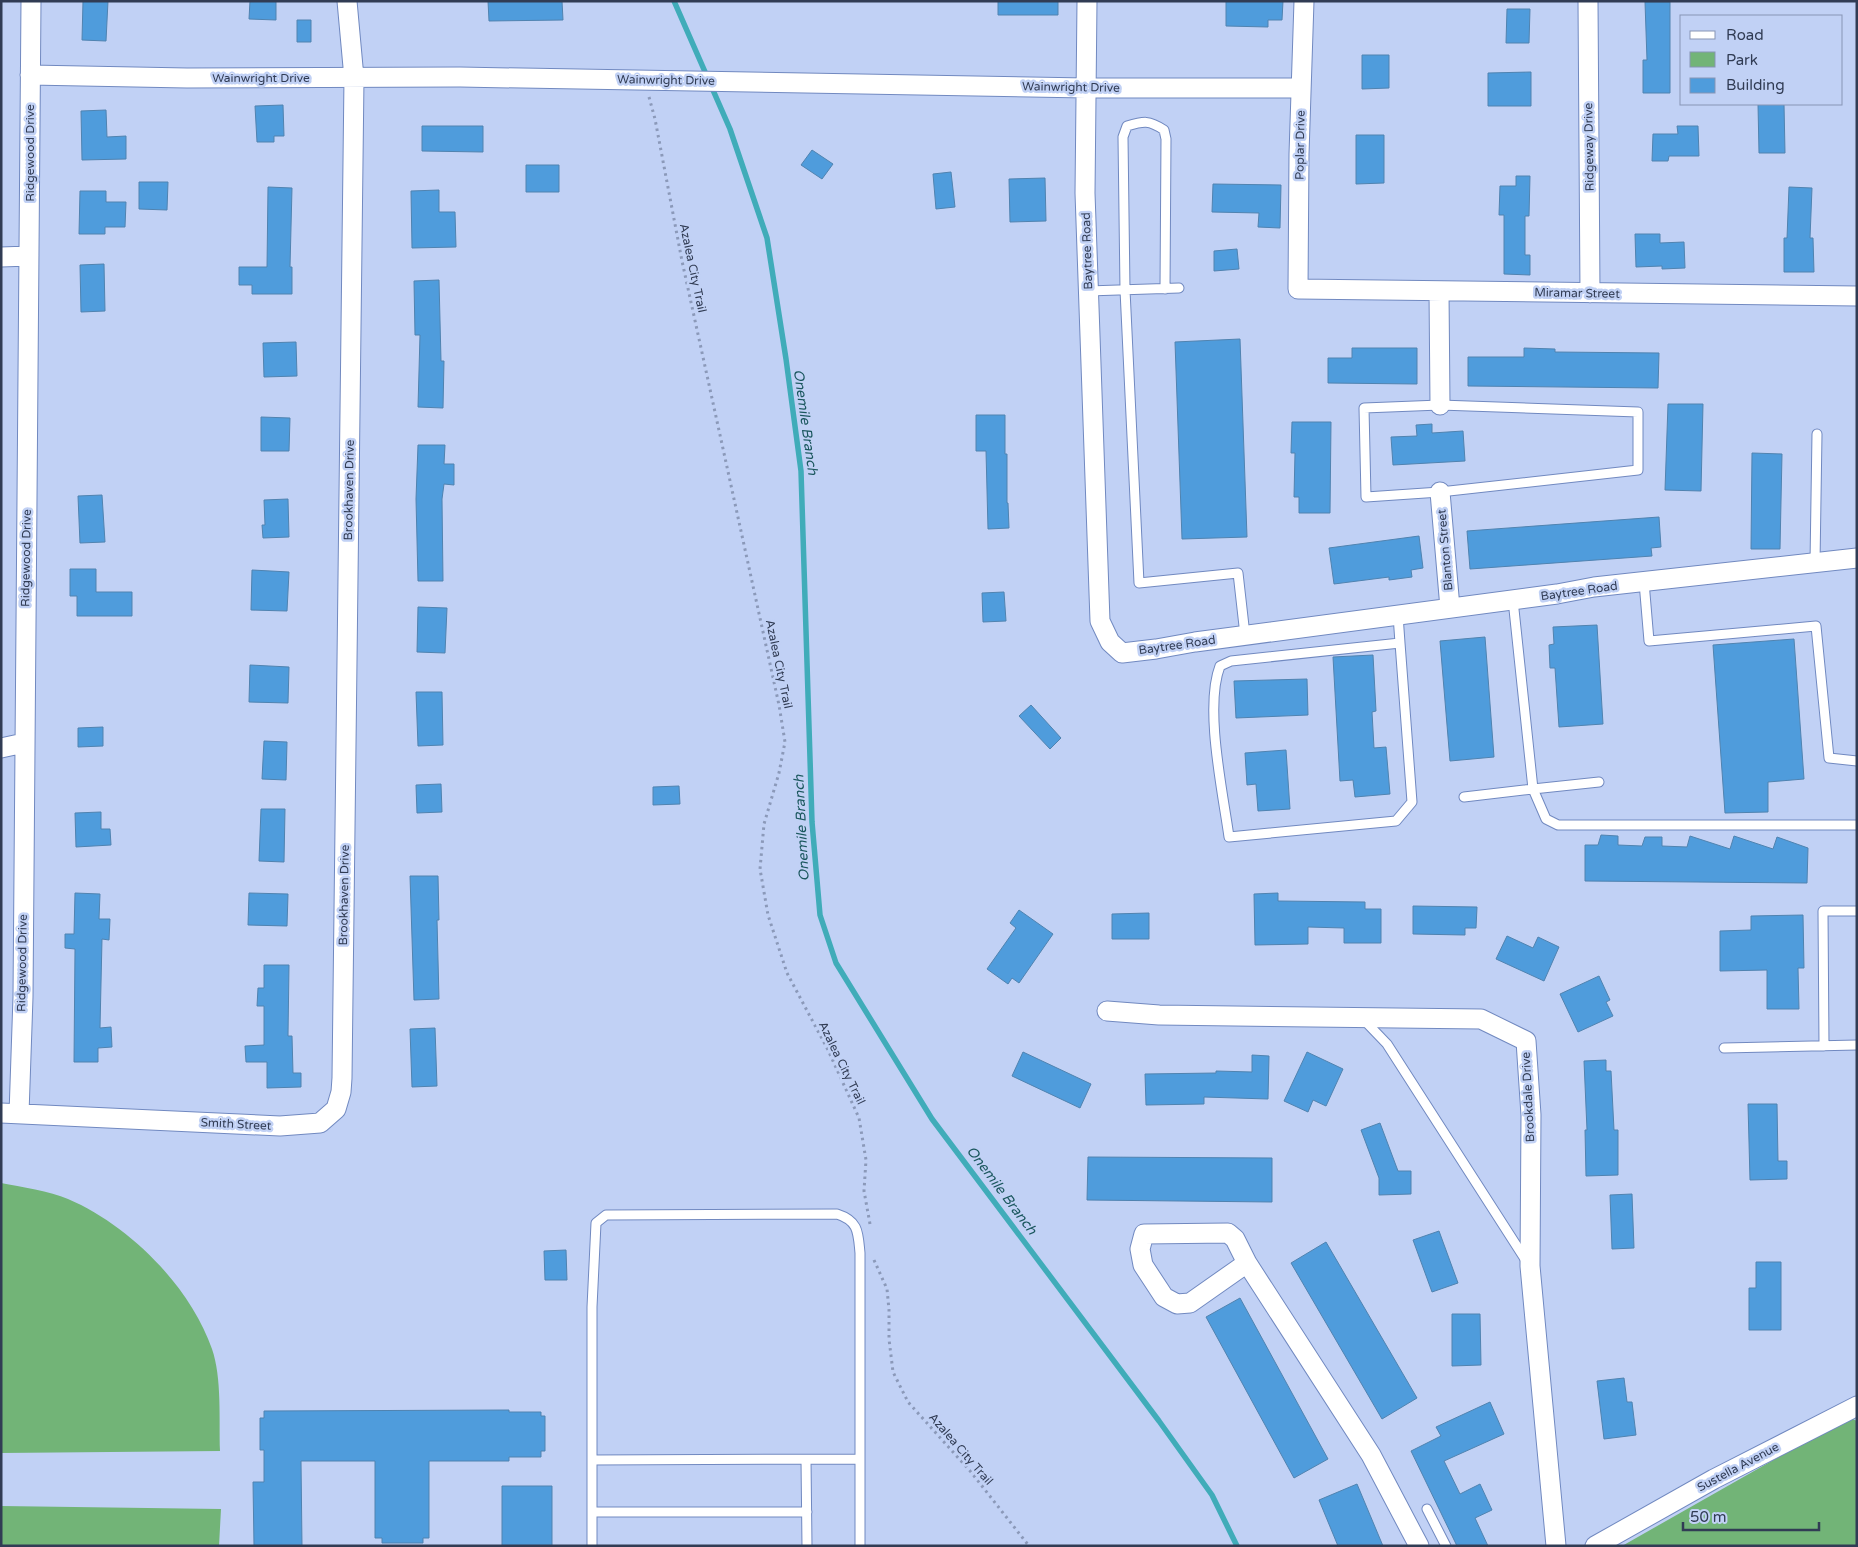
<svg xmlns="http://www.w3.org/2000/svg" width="1858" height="1547" font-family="'Varela Round',sans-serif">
  <rect width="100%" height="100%" fill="#c1d1f5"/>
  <path fill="#72b477" d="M1,1183C21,1187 50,1191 68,1199C129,1225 190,1286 212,1349C222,1378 219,1420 220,1451L1,1453Z
    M1849,1417L1857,1421V1546H1622Z
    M1,1506L221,1509L219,1546H1Z"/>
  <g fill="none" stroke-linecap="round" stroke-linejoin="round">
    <path stroke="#40acb9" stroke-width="5.5" d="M674,1L730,129L767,238L786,359L801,471L812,822L820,915L836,963L932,1119L1159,1421L1212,1495L1237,1546"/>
  </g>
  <path fill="#4f9cdc" stroke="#5083b0" d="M83,1H108L106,41L82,40Z
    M250,1H276V20L249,19Z
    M488,1H562L563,20L489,21Z
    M998,1H1058V15H998Z
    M1226,1H1283L1282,20H1268V27L1226,26Z
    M1645,2H1670V93H1643V60H1647Z
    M1507,9H1530L1529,43H1506Z
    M297,20H311V42H297Z
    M1362,55H1389V88L1362,89Z
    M1531,72V106H1488V73Z
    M1758,104H1784L1785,153H1759Z
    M283,105L284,136H274V142H257L255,106Z
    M106,110L107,137L126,136V159L82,160L81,111Z
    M422,126H483V152L422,151Z
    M1677,126H1698L1699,156H1669L1668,161H1652L1653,134H1678Z
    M1356,135H1384V183L1356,184Z
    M812,150L833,164L822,179L801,165Z
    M526,165H559V192H526Z
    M951,172L955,207L936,209L933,174Z
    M1516,176H1530L1529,216H1525V255H1530V275L1504,274V215H1499L1500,186H1516Z
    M1045,178L1046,221L1010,222L1009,179Z
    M139,182H168L167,210L139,209Z
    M1213,184L1281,185L1280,228L1258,227L1259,213L1212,212Z
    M268,187L292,188L290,267H292V294H252V285H239V267H267Z
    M1789,187L1812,188L1810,238H1813L1814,272H1784V238H1787Z
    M439,190V212H455L456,247L412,248L411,191Z
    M80,191H106V202H126L125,227H105V234H79Z
    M1635,234H1660V243L1684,242L1685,268L1662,269V266L1636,267Z
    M1237,249L1239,269L1214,271V251Z
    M104,264L105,311L81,312L80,265Z
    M439,280L441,361H444L443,408L418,407L420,335H415L414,281Z
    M1240,339L1247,537L1182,539L1175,342Z
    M296,342L297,376L264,377L263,343Z
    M1352,348H1417V384L1328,383V358H1352Z
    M1524,348L1555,349V352L1659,353L1658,388L1468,386V357H1524Z
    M1668,404H1703L1701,491L1665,490Z
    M976,415H1005V454H1007V503H1008L1009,528L988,529L986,451H976Z
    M261,417L290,418L289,451H261Z
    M1292,422H1331L1330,513H1299V497H1294L1295,453H1291Z
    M1432,424V433L1463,431L1465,461L1393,465L1391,437L1417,436L1416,425Z
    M418,445H445L444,464H454V485L444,484L442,499L443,581H418L416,499Z
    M1752,453L1782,454L1780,549H1751Z
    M102,495L105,542L80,543L78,496Z
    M288,499L289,537L263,538L262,525H265L264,500Z
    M1659,517L1661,547L1651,548L1652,556L1470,569L1467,531Z
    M1419,536L1423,568L1411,570L1412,577L1389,580V577L1334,584L1329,548Z
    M70,569H96V592H132V616H77V596H70Z
    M252,570L289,572L287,611L251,610Z
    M1004,592L1006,621L983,622L982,593Z
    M418,607L447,608L445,653L417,652Z
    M1597,625L1603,724L1559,727L1555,668H1550L1549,645L1554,644L1553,627Z
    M1485,637L1494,757L1450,761L1440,641Z
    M1794,639L1804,779L1768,782V812L1725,813L1713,645Z
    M1373,655L1376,711L1372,712L1374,748L1386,747L1390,794L1355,797L1353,780L1340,781L1333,657Z
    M250,665L289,667L288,703L249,702Z
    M1307,679L1308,715L1236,718L1234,681Z
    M416,692H442L443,745L418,746Z
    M1031,705L1061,738L1050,749L1019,716Z
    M103,727V746L78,747V728Z
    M264,741L287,742L286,780L262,779Z
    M1286,750L1290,809L1258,811L1256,784L1247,785L1245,753Z
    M441,784L442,812L417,813L416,785Z
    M679,786L680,804L653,805V787Z
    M261,809H285L284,862L259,861Z
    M101,812V829H110L111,845L76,847L75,813Z
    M1601,835L1618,836V845L1642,846L1645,837H1662V846L1687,847L1690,836L1730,849L1734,836L1773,849L1777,837L1808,848L1807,883L1585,881V845H1598Z
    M410,876H438L439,920H437L439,999L414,1000Z
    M75,893L100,894L99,919H110L109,940L102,939L100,1028L111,1027L112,1047L98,1048V1062H74L75,949L65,948V934H74Z
    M249,893L288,894L287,926L248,925Z
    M1278,893V901L1365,902V909H1381V943H1344V928L1308,927V944L1255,945L1254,894Z
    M1413,906L1477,907L1476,928H1465V935L1413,934Z
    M1019,910L1053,934L1019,983L1012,978L1008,984L987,969L1016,928L1010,923Z
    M1149,913V939H1112V914Z
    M1803,915L1804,968H1798L1799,1009H1767V970L1720,971V931L1751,930V916Z
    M1507,936L1533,948L1538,937L1559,947L1544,981L1496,959Z
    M264,965H289L288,1036H292L293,1073H301V1087L267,1088V1062H246L245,1046L264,1045V1006H257L258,988H264Z
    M1599,976L1610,1000L1606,1002L1613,1016L1578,1032L1560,994Z
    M435,1028L437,1086L412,1087L410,1029Z
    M1023,1052L1091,1084L1080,1108L1012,1076Z
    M1307,1052L1343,1069L1326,1106L1313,1100L1308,1112L1284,1101Z
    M1252,1055L1269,1056L1268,1099L1204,1097V1104L1146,1105L1145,1074L1216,1073V1071L1252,1072Z
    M1606,1060V1071H1611L1614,1130H1618V1175L1586,1176L1585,1130H1587L1584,1061Z
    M1748,1104H1777L1778,1161H1787V1179L1750,1180Z
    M1380,1123L1398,1171H1411V1194L1379,1195V1178L1361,1130Z
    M1088,1157L1272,1158V1202L1087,1200Z
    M1632,1194L1634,1248L1612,1249L1610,1195Z
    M1439,1231L1458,1283L1432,1292L1413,1240Z
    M1326,1242L1417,1398L1382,1419L1291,1263Z
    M566,1250L567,1280H545L544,1251Z
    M1756,1262H1781V1330H1749V1288H1756Z
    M1240,1298L1328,1459L1294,1478L1206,1317Z
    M1452,1314H1480L1481,1365L1452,1366Z
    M1624,1378L1627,1402H1632L1636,1435L1604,1439L1597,1381Z
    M1490,1402L1504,1434L1444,1461L1460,1494L1480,1484L1492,1510L1475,1518L1488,1546H1457L1411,1451L1441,1436L1436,1427Z
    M509,1410V1412H541V1416H545V1451H541V1457H509V1461H429V1538H423V1543H382V1538H375V1461H301L302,1546H254L253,1482H264V1450H260V1418H264V1411Z
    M1357,1484L1383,1546H1338L1319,1500Z
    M502,1486H552V1546H502Z"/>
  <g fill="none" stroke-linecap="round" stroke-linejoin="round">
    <g stroke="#7189c0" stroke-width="11">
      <path id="lane" d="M1165,289L1166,139L1164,130C1149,120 1144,121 1127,126L1123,137L1125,290L1139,583L1238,573L1245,635
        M1088,291L1179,288
        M1440,405L1638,412V470L1440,492L1366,497L1364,408Z
        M1815,563L1817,434
        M1644,582L1649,641L1816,626L1829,758L1857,761
        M1513,600L1533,789L1599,782
        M1398,615L1400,643L1231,661L1220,666C1204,707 1223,793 1229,837L1396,821L1412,802L1400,643
        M1464,797L1533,789L1546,819L1558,825H1857
        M1364,1020L1387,1044L1527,1262
        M1824,1046L1823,911H1857
        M1724,1048L1857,1045
        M592,1460L860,1459
        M806,1460L807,1546
        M1427,1509L1446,1546
        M592,1512H807
        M592,1546V1307L596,1223L606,1215L837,1214C859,1221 858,1233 860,1253V1546"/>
    </g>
    <g stroke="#7189c0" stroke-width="21">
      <path id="street" d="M1087,1L1085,193L1100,621L1110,642L1122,653L1156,649L1195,642L1557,594L1594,587L1857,558
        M1304,1L1299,154L1298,289L1857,296
        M1588,1L1590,293
        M30,75L187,78L460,77L1086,88H1301
        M1,257L29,256
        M1439,291L1440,405
        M1440,492L1450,608
        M1,748L24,743
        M1107,1011L1159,1015L1481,1019L1526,1041L1531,1115L1530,1266L1556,1546
        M1,1113L280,1126L320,1123L336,1109L341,1092L342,1078L354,78L347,1
        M19,1114L23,997L31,1
        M1247,1263L1190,1303L1177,1304L1164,1297L1143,1265L1140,1249L1144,1234L1228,1233L1235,1239L1247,1263L1371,1455L1419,1546
        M1595,1546L1714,1479L1857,1406"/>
    </g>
    <path stroke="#8b99b9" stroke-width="3" stroke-dasharray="2.5 4" stroke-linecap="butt" d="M649,97L655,119L682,261L779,705L785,742L779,773L764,824L760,869L768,915L787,973L828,1050L859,1118L866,1160L864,1191L870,1224
      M874,1260L887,1289L889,1310V1339L893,1372L908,1402L971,1472L1029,1546"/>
    <use href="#lane" stroke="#fff" stroke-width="9"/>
    <use href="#street" stroke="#fff" stroke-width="19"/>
  </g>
  <g text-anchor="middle" stroke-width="5" stroke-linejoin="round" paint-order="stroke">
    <g font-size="12" fill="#313c54" stroke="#c1d1f5">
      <text x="261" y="82">Wainwright Drive</text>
      <text transform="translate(666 80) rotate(1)" y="4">Wainwright Drive</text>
      <text transform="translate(1071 87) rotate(1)" y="4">Wainwright Drive</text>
      <text transform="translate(1300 145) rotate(-89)" y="4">Poplar Drive</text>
      <text transform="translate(1589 147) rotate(-91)" y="4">Ridgeway Drive</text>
      <text transform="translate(30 153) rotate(-90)" y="4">Ridgewood Drive</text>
      <text transform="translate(1087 251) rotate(-92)" y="4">Baytree Road</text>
      <text transform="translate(693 268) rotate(78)" y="4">Azalea City Trail</text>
      <text transform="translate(1577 293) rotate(1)" y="4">Miramar Street</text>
      <text transform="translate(349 490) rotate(-89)" y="4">Brookhaven Drive</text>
      <text transform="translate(1445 550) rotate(-95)" y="4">Blanton Street</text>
      <text transform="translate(26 558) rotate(-89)" y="4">Ridgewood Drive</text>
      <text transform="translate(1579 591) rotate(-8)" y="4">Baytree Road</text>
      <text transform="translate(1177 645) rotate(-8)" y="4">Baytree Road</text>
      <text transform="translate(779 664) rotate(78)" y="4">Azalea City Trail</text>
      <text transform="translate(344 895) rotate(-89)" y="4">Brookhaven Drive</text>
      <text transform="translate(22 963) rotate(-89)" y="4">Ridgewood Drive</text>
      <text transform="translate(842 1063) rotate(64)" y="4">Azalea City Trail</text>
      <text transform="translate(1528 1097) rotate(-93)" y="4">Brookdale Drive</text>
      <text transform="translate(236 1124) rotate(3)" y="4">Smith Street</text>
      <text transform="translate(961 1449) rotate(49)" y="4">Azalea City Trail</text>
      <text transform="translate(1738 1467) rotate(-28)" y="4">Sustella Avenue</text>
    </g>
    <g font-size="14" font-style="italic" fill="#1b575e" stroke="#c1d1f5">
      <text transform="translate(806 422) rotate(82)" y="5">Onemile Branch</text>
      <text transform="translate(801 828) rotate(-93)" y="5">Onemile Branch</text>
      <text transform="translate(1002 1190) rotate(53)" y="5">Onemile Branch</text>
    </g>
  </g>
  <rect width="1858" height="1547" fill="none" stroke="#313c54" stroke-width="5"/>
  <rect x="1680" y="15" width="162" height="90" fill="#c1d1f5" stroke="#8795b5"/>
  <rect x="1690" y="31" width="25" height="8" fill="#ffffff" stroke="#8795b5"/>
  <text x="1726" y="40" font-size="15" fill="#313c54">Road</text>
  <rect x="1690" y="52" width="25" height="15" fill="#72b477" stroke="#8795b5"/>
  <text x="1726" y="65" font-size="15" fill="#313c54">Park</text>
  <rect x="1690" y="78" width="25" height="15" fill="#4f9cdc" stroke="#8795b5"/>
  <text x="1726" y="90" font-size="15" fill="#313c54">Building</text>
  <path d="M1683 1522v8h136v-8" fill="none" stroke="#313c54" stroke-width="2.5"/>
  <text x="1690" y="1522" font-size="15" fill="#313c54" stroke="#c1d1f5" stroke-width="4" paint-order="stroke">50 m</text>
</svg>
